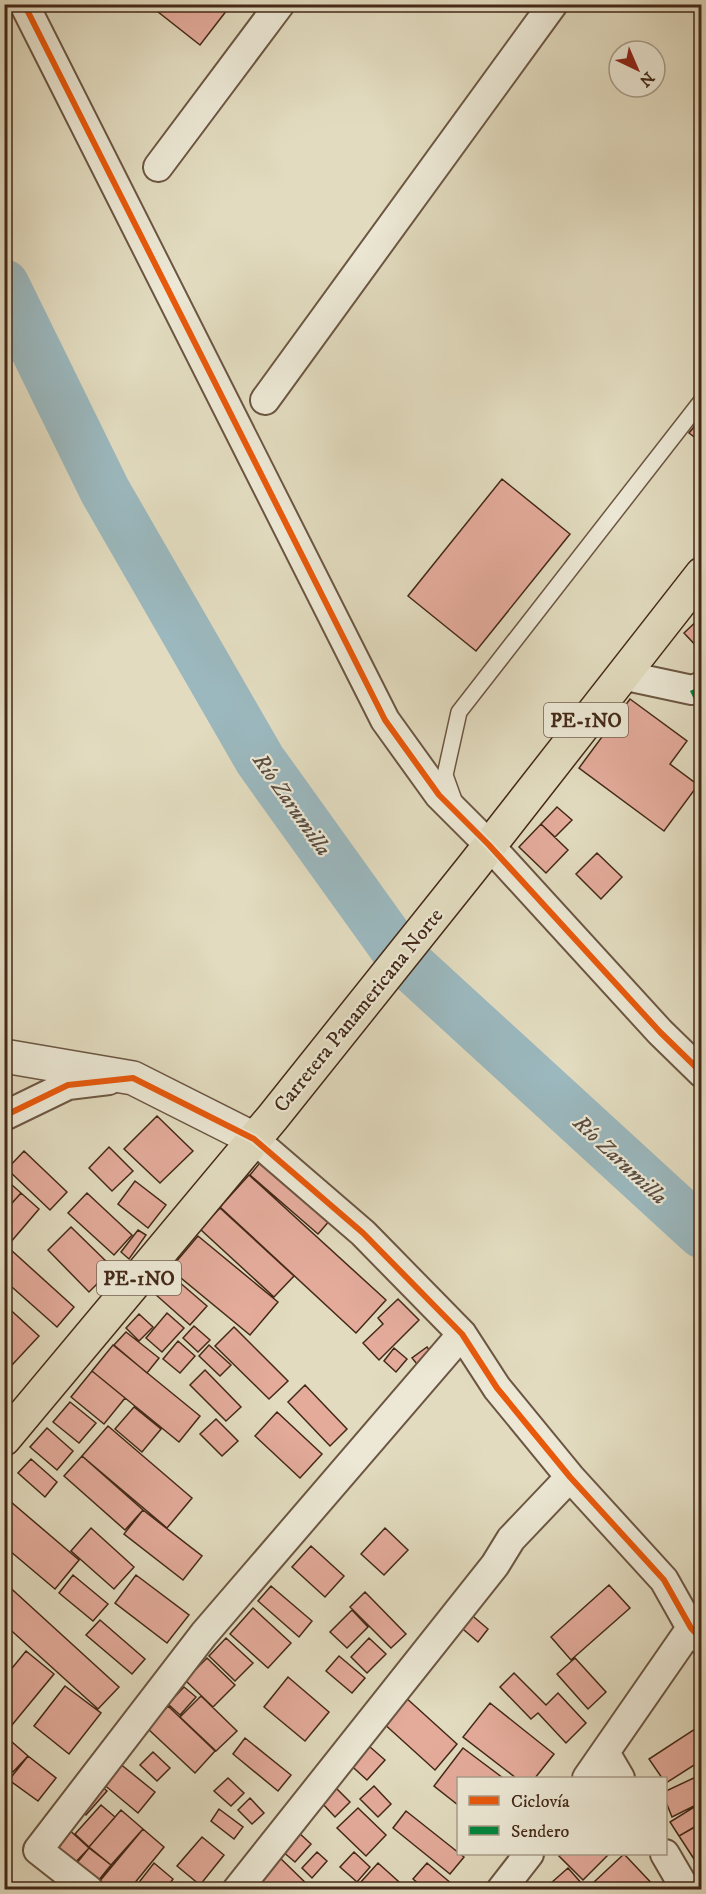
<svg xmlns="http://www.w3.org/2000/svg" width="706" height="1894" font-family="'IM FELL DW Pica',serif">
  <rect width="100%" height="100%" fill="#e2dbbf"/>
  <filter id="stains"><feTurbulence type="fractalNoise" baseFrequency=".00333" numOctaves="4"/><feColorMatrix values="0 0 0 0 .2 0 0 0 0 .09 0 0 0 0 .02 0 0 0 .5 -.17"/></filter>
  <radialGradient id="worn" r=".72"><stop offset=".6" stop-color="#630" stop-opacity="0"/><stop offset="1" stop-color="#630" stop-opacity=".3"/></radialGradient>
  <g fill="none" stroke-linecap="round" stroke-linejoin="round">
    <path stroke="#9bb8be" stroke-width="51" d="M4,285L105,491L260,760L402,958L702,1233"/>
  </g>
  <path fill="#e4ab9b" stroke="#442918" stroke-width="1.5" d="M148,4H220L227,10L200,45Z
    M702,417V443L689,433Z
    M502,479L570,534L476,651L408,596Z
    M702,616V652L684,633Z
    M630,699L687,741L670,764L698,785L664,831L579,768Z
    M557,807L572,820L555,837L541,824Z
    M541,824L568,850L546,873L519,847Z
    M597,853L622,877L601,899L576,874Z
    M157,1116L193,1151L160,1183L124,1149Z
    M109,1147L133,1171L112,1191L89,1168Z
    M24,1151L67,1192L50,1210L7,1169Z
    M263,1159L331,1219L318,1234L250,1175Z
    M249,1175L386,1300L356,1333L220,1207Z
    M4,1178L21,1193L4,1212Z
    M135,1181L166,1205L148,1228L118,1204Z
    M21,1193L39,1209L10,1243L4,1238V1212Z
    M87,1193L132,1235L114,1255L68,1213Z
    M220,1208L294,1276L274,1297L200,1229Z
    M71,1227L113,1268L89,1292L48,1250Z
    M138,1230L146,1235L129,1259L121,1252Z
    M198,1236L278,1302L250,1335L170,1269Z
    M11,1250L74,1307L57,1327L4,1280V1257Z
    M171,1275L207,1306L190,1325L155,1294Z
    M398,1299L419,1320L379,1360L363,1343L383,1324L378,1318Z
    M4,1304L39,1336L12,1365L4,1358Z
    M167,1313L184,1328L162,1352L146,1338Z
    M139,1314L153,1327L139,1341L126,1328Z
    M194,1326L210,1340L198,1352L183,1338Z
    M234,1327L288,1381L269,1399L215,1346Z
    M126,1332L159,1358L147,1373L114,1345Z
    M178,1341L195,1356L180,1373L163,1359Z
    M113,1345L200,1416L179,1442L92,1371Z
    M209,1345L231,1365L220,1376L199,1356Z
    M427,1347L436,1359L422,1370L412,1358Z
    M394,1348L407,1359L396,1372L384,1361Z
    M205,1370L241,1407L226,1421L190,1385Z
    M92,1371L125,1398L104,1424L71,1397Z
    M305,1385L347,1429L330,1446L288,1402Z
    M70,1402L96,1423L79,1443L53,1422Z
    M134,1407L161,1429L142,1452L115,1429Z
    M277,1412L322,1454L300,1478L255,1436Z
    M216,1419L238,1441L222,1456L200,1434Z
    M108,1426L192,1498L167,1528L82,1456Z
    M47,1428L73,1451L57,1470L30,1447Z
    M82,1456L143,1510L125,1530L64,1476Z
    M31,1459L57,1482L45,1497L18,1473Z
    M4,1496L79,1560L55,1589L4,1546Z
    M143,1510L202,1556L183,1580L124,1534Z
    M91,1528L134,1567L114,1589L71,1551Z
    M385,1528L408,1550L384,1575L361,1554Z
    M311,1546L344,1576L325,1597L292,1567Z
    M73,1575L108,1604L93,1621L59,1593Z
    M136,1575L189,1615L167,1643L115,1603Z
    M4,1582L119,1687L98,1709L4,1624Z
    M609,1585L630,1608L571,1660L551,1637Z
    M271,1586L312,1621L299,1637L258,1601Z
    M365,1592L406,1634L391,1648L350,1607Z
    M253,1608L291,1643L268,1668L230,1634Z
    M352,1610L368,1627L347,1648L330,1632Z
    M468,1612L488,1629L478,1642L457,1624Z
    M100,1620L145,1659L132,1674L86,1635Z
    M226,1638L253,1663L235,1681L209,1656Z
    M369,1638L386,1654L367,1673L351,1657Z
    M26,1651L54,1674L12,1725L4,1719V1678Z
    M339,1656L365,1678L352,1693L326,1671Z
    M207,1658L235,1685L213,1707L185,1680Z
    M575,1658L606,1692L588,1709L557,1674Z
    M514,1673L546,1705L558,1693L586,1723L566,1743L538,1713L531,1719L500,1687Z
    M288,1677L329,1712L305,1741L264,1707Z
    M65,1686L101,1713L69,1754L34,1726Z
    M184,1687L196,1697L180,1715L168,1704Z
    M201,1696L237,1731L216,1751L180,1717Z
    M404,1696L457,1744L435,1770L382,1722Z
    M490,1703L554,1754L535,1778H516L463,1737Z
    M168,1706L215,1751L195,1773L147,1728Z
    M701,1725L702,1760L666,1783V1778H662L649,1759Z
    M4,1735L28,1756L13,1772L4,1764Z
    M245,1738L291,1775L278,1791L233,1754Z
    M362,1740L385,1760L367,1780L345,1760Z
    M463,1748L503,1778H458V1805L434,1786Z
    M153,1752L170,1768L157,1781L140,1765Z
    M28,1756L56,1778L38,1801L9,1780Z
    M119,1763L155,1792L138,1813L102,1783Z
    M698,1776L702,1783V1802L672,1817L666,1802V1791Z
    M228,1778L244,1793L231,1806L214,1791Z
    M99,1784L107,1791L86,1815L78,1807Z
    M374,1786L391,1804L378,1817L360,1799Z
    M335,1787L350,1802L335,1817L320,1801Z
    M250,1798L264,1813L252,1824L238,1810Z
    M699,1804L702,1823L679,1836L670,1822Z
    M101,1805L115,1817L89,1847L75,1834Z
    M358,1808L386,1835L366,1856L337,1828Z
    M219,1809L243,1827L234,1839L211,1821Z
    M121,1810L143,1829L111,1865L89,1847Z
    M406,1811L464,1857L450,1874L393,1828Z
    M65,1826L89,1848L72,1866L49,1845Z
    M696,1826L702,1834V1855L694,1859L679,1836Z
    M143,1829L164,1847L129,1890H109L99,1882Z
    M298,1832L311,1844L295,1862L282,1851Z
    M202,1837L224,1855L200,1885L177,1866Z
    M89,1848L111,1865L94,1886L72,1869Z
    M317,1852L327,1861L312,1878L302,1868Z
    M354,1852L370,1867L357,1882L340,1867Z
    M562,1854H606L608,1855L583,1880L559,1856Z
    M624,1854L658,1890H601L594,1882Z
    M277,1855L313,1890H261L253,1881Z
    M154,1863L173,1879L165,1890H133Z
    M378,1863L408,1890H367L360,1883Z
    M427,1863L452,1884L447,1890H426L413,1879Z
    M568,1868L583,1885L578,1890H557L551,1883Z"/>
  <g fill="none" stroke-linecap="round" stroke-linejoin="round">
    <g stroke="#6c5642" stroke-width="18">
      <path id="service" d="M454,800L445,775L459,712L702,400"/>
    </g>
    <g stroke="#6c5642" stroke-width="32">
      <path id="minor" d="M24,4L385,720L439,795L489,845L660,1032L702,1073
        M158,167L280,4
        M265,400L553,4
        M622,675L692,690L702,686
        M4,1116L68,1085L109,1080
        M254,1139L363,1233L462,1334L497,1388L570,1477L664,1580L691,1628L702,1640
        M606,1754L620,1778
        M587,1778L691,1628
        M665,1854L686,1890
        M89,1890L38,1850L204,1634L462,1334
        M237,1890L495,1565L511,1539L570,1477
        M501,1890L529,1854"/>
    </g>
    <g stroke="#6c5642" stroke-width="36">
      <path id="tertiary" d="M4,1056L133,1078L254,1139"/>
    </g>
    <g stroke="#442918" stroke-width="36">
      <path id="primary" d="M4,1439L273,1117L472,868L702,574"/>
    </g>
    <use href="#service" stroke="#ece8d5" stroke-width="15"/>
    <use href="#minor" stroke="#ece8d5" stroke-width="28"/>
    <use href="#tertiary" stroke="#ece8d5" stroke-width="33"/>
    <use href="#primary" stroke="#e2dbbf" stroke-width="33"/>
    <path stroke="#00873e" stroke-width="4.5" stroke-dasharray="9 4.5" stroke-linecap="butt" d="M692,690L702,711"/>
    <g stroke="#ece8d5" stroke-width="10">
      <path id="cycleway" d="M24,4L385,720L439,795L489,845L660,1032L702,1073
        M4,1116L68,1085L133,1078L254,1139L363,1233L462,1334L497,1388L570,1477L664,1580L691,1628L702,1640"/>
    </g>
    <use href="#cycleway" stroke="#e8590c" stroke-width="6"/>
  </g>
  <g text-anchor="middle" stroke-width="4.5" stroke-linejoin="round" paint-order="stroke">
    <g fill="#ece8d5" stroke="#766251" stroke-width="1.5">
      <rect x="544" y="703" width="84" height="34" rx="4.5"/>
      <rect x="97" y="1261" width="84" height="34" rx="4.5"/>
    </g>
    <g font-size="20" font-weight="bold" fill="#442918">
      <text x="586" y="727">PE-1NO</text>
      <text x="139" y="1285">PE-1NO</text>
    </g>
    <g font-size="21" fill="#442918" stroke="#ece8d5">
      <text transform="translate(358 1010) rotate(-51)" y="7">Carretera Panamericana Norte</text>
    </g>
    <g font-size="22" font-style="italic" fill="#5a4d42" stroke="#ece8d5">
      <text transform="translate(293 804) rotate(55)" y="8">Río Zarumilla</text>
      <text transform="translate(621 1159) rotate(43)" y="8">Río Zarumilla</text>
    </g>
  </g>
  <rect width="706" height="1894" fill="none" stroke="#e2dbbf" stroke-width="24"/>
  <rect x="6" y="6" width="694" height="1882" fill="none" stroke="#442918" stroke-width="3"/>
  <rect x="12" y="12" width="682" height="1870" fill="none" stroke="#442918" stroke-width="1.5"/>
  <rect x="457" y="1777" width="210" height="78" fill="#ece8d5" stroke="#a99c89" stroke-width="1.5"/>
  <rect x="469" y="1796" width="30" height="9" fill="#e8590c" stroke="#a99c89" stroke-width="1.5"/>
  <text x="511" y="1807" font-size="18" fill="#442918">Ciclovía</text>
  <rect x="469" y="1826" width="30" height="9" fill="#00873e" stroke="#a99c89" stroke-width="1.5"/>
  <text x="511" y="1837" font-size="18" fill="#442918">Sendero</text>
  <g transform="translate(637 69) rotate(136)"><circle r="28" fill="#ece8d5" stroke="#a99c89" stroke-width="1.5"/>
  <path d="M0-4.5L10 22L0 15L-10 22Z" fill="#8f2418"/>
  <text y="-9" font-size="16" font-weight="bold" text-anchor="middle" fill="#442918">N</text>
  </g>
  <rect width="100%" height="100%" filter="url(#stains)"/>
  <rect width="100%" height="100%" fill="url(#worn)"/>
</svg>
